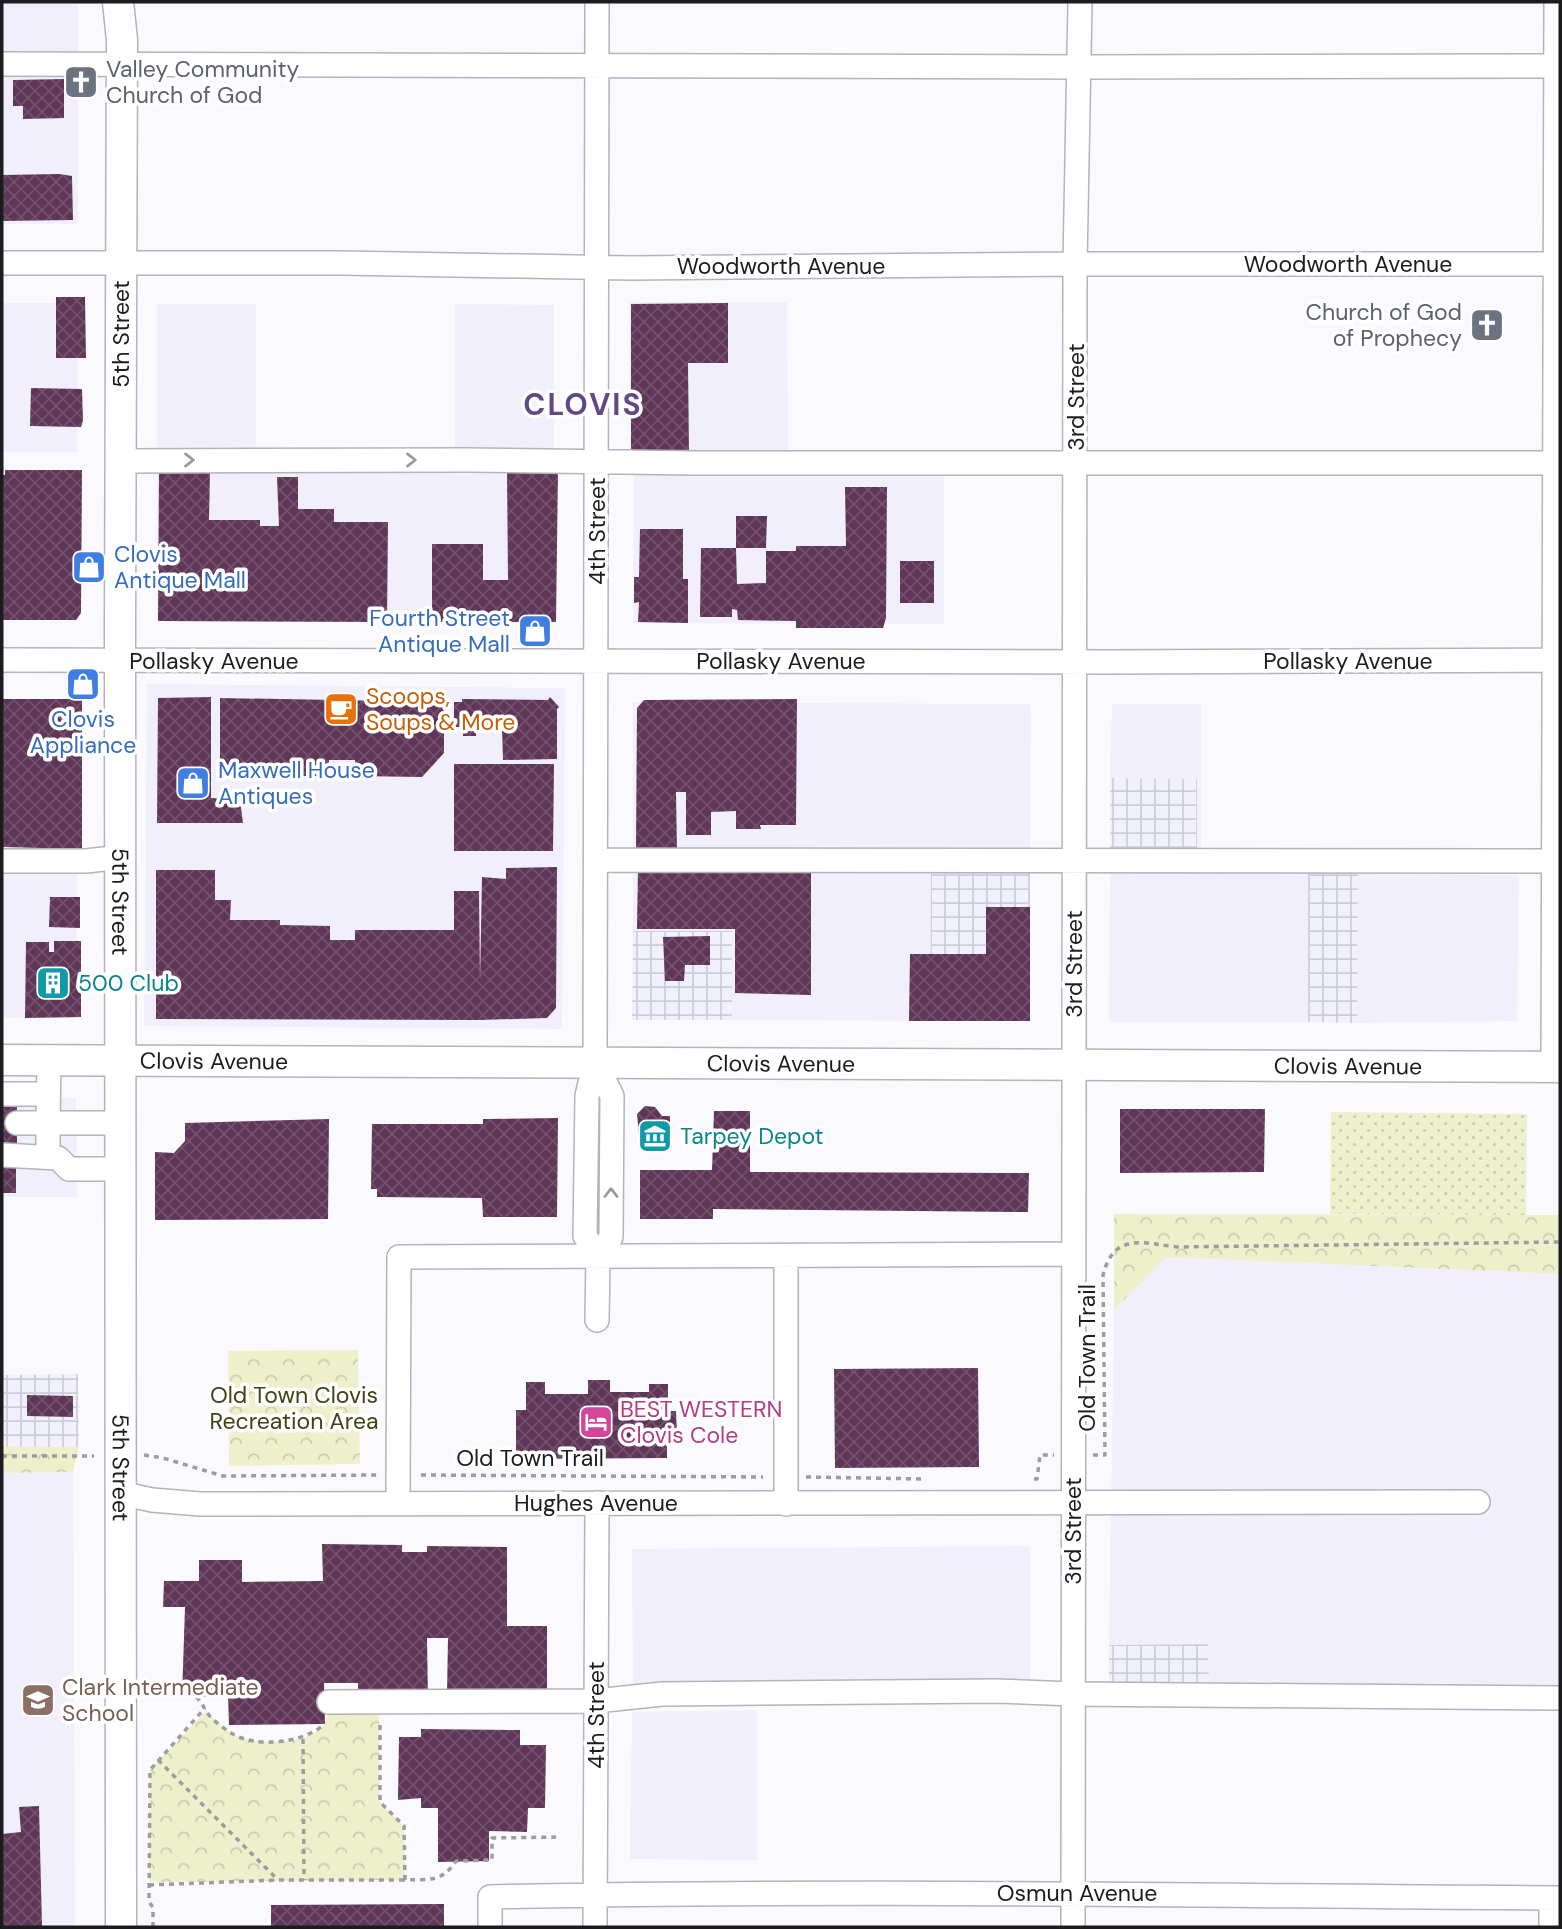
<svg xmlns="http://www.w3.org/2000/svg" width="1562" height="1929" font-family="'DM Sans',sans-serif">
  <defs>
    <pattern id="industrial-grid" width="8" height="8" patternUnits="userSpaceOnUse" patternTransform="scale(1.75)"><rect width="8" height="8" fill="#f1f1fe"/><path d="M0 4h8M4 0v8" fill="none" stroke="#ceced9"/></pattern>
    <pattern id="grass-dots" width="8" height="8" patternUnits="userSpaceOnUse" patternTransform="scale(1.75)"><rect width="8" height="8" fill="#eef0cc"/><path d="M2 2h.1M6 6h.1" fill="none" stroke="#cccdaf" stroke-width="1.8" stroke-linecap="round"/></pattern>
    <pattern id="park-crowns" width="20" height="18" patternUnits="userSpaceOnUse" patternTransform="scale(1.75)"><rect width="20" height="18" fill="#eef0cc"/><path d="M2 6a3 3 0 1 1 6 0M12 15a3 3 0 1 1 6 0" fill="none" stroke="#cccdaf"/></pattern>
    <pattern id="building-cross-hatch" width="8" height="8" patternUnits="userSpaceOnUse" patternTransform="scale(1.75)"><rect width="8" height="8" fill="#603658"/><path d="M0 0l8 8M0 8l8-8" fill="none" stroke="#72516c"/></pattern>
  </defs>
  <rect width="100%" height="100%" fill="#fafafe"/>
  <path fill="#f1effc" d="M2,2H78V55H2Z
    M2,75H78V224H2Z
    M629,302H787L788,453L630,455Z
    M2,303H78L77,452H2Z
    M157,304H256V453L157,452Z
    M455,304L554,305V454L455,453Z
    M157,472L554,474V623L157,621Z
    M634,474L944,475V624L633,623Z
    M147,684L565,688L562,1029L144,1026Z
    M633,702L1028,704L1031,706L1030,853L633,851Z
    M1112,704H1201V853H1197V779L1110,778Z
    M2,869L77,870L76,1018H2Z
    M633,871L931,872L930,1021L732,1020V931H633Z
    M1110,873H1308V1022H1112L1109,1019Z
    M1358,874L1519,875L1517,1021L1357,1023Z
    M2,1098H76L77,1197H2Z
    M1165,1257L1560,1274V1688L1209,1693L1109,1645L1114,1310Z
    M73,1472L75,1927H2V1473Z
    M1030,1546V1695L633,1698L632,1549Z
    M757,1710V1860L630,1859L632,1712Z"/>
  <path fill="url(#industrial-grid)" d="M1110,778L1197,779V853H1110Z
    M931,872L1030,873V1021H930Z
    M1308,873L1358,874L1357,1023L1308,1022Z
    M633,931H732V1020H632Z
    M78,1374L79,1447H2V1375Z
    M1208,1644L1209,1693L1109,1694V1645Z"/>
  <path fill="url(#grass-dots)" d="M1331,1112L1527,1114L1526,1215L1330,1214Z"/>
  <path fill="url(#park-crowns)" d="M1114,1214L1560,1215V1274L1166,1257L1114,1310Z
    M358,1350L360,1464L229,1466L228,1351Z
    M2,1447H79L73,1472L2,1473Z
    M329,1702H379L380,1802L404,1826L405,1880L149,1882L150,1770L206,1711C214,1718 222,1727 231,1733C249,1745 295,1744 313,1734C318,1731 322,1727 326,1723Z"/>
  <path fill="url(#building-cross-hatch)" d="M64,79V118L23,119V106H13V80Z
    M59,174L72,176L73,220L2,221V175Z
    M56,297H85L86,358H56Z
    M728,303V363H688L689,453H631V304Z
    M31,388L82,389L83,421L81,427L30,426Z
    M5,470H82L81,613L76,620H2V475H5Z
    M159,470L210,471L209,520H260V526H279L277,477H298V509H334V522H388L387,622L158,621Z
    M507,471H558L556,622H432V544H483V580H508Z
    M845,487H887L886,618L883,628H796V621L738,620L737,610L732,609V617H700L701,548H736L737,584L766,583V551H796V546H846Z
    M736,516H767L766,548H736Z
    M640,529H683V579H688V623L638,622L639,602L634,603V577H639Z
    M900,561H934V603H900Z
    M211,697V798L240,800L243,823H157L158,698Z
    M550,697L559,707L557,709V759L503,760L502,727L476,729V736H463V727H454V702H462V699L548,700Z
    M220,698L444,702V753L422,777L355,776V760H329V776H220Z
    M2,699H82V849L2,847Z
    M797,699L796,825H760L761,829H736V811L711,812V835H686V792H676L677,850H636L637,708L644,700Z
    M454,764H554L553,851H454Z
    M557,867L556,1008L547,1018L479,1020L156,1019V870H215V900H231L230,920H280V925L330,926V940H355V930H454V891H479L480,981L482,877L506,879V868Z
    M638,868H811V995L735,993V929H637Z
    M50,897H80V928L49,927Z
    M986,907H1030V1021H909L910,954H986Z
    M710,936V965H685L684,981H665L663,937Z
    M54,941H81V1017L25,1018L26,942H49V952H54Z
    M2,1102H17V1152H2Z
    M645,1106L655,1107L662,1116H670V1145L655,1151L640,1144L637,1114Z
    M1120,1109H1265L1264,1172L1120,1173Z
    M714,1111H750V1172L1029,1173L1028,1212L713,1209V1219H640V1170H712Z
    M558,1118L557,1217H483L482,1198L377,1197V1189H371L372,1124H483V1119Z
    M329,1119L328,1219L155,1220V1152L174,1153L185,1141V1123Z
    M2,1167H16V1193H2Z
    M978,1368L979,1467L835,1468L834,1369Z
    M588,1380H610V1392H649V1384H668V1411H676L677,1433H667V1458L516,1459V1410H526V1382H545V1394H588Z
    M27,1395L73,1396V1417L27,1416Z
    M322,1544L402,1545V1552H427V1546L507,1547V1626H547V1694H447L448,1638H427L428,1702L358,1703V1683H324L325,1724L229,1725L228,1696L182,1697L185,1607H163L164,1581H199V1560H242V1582L323,1581Z
    M421,1729L520,1730V1745H546L545,1808H528L527,1832L489,1831V1861L438,1862V1808H421V1798L398,1800L399,1737H421Z
    M39,1806L42,1927H2V1834L21,1832L19,1807Z
    M444,1904V1927H271V1905Z"/>
  <g fill="none" stroke-linecap="round" stroke-linejoin="round">
    <g stroke="#b3b3bb" stroke-width="26">
      <path id="minor" d="M597,2L595,1061L587,1096L585,1236L598,1257L597,1320
        M2,64L1078,67L1560,66
        M2,263H342L631,268L1075,264H1560
        M121,461L466,460L698,463H1560
        M2,660L1110,662L1560,660
        M596,860L1560,861
        M2,861H86L121,857
        M49,1060L48,1123H121
        M595,1061L612,1096L611,1237L598,1257
        M1553,1067L1556,2
        M2,1094H48
        M17,1123H48V1157
        M2,1155L58,1158L69,1169H121
        M786,1256V1504
        M120,1493L152,1500L200,1504L1478,1502
        M398,1503L399,1257L1073,1254
        M329,1702L596,1701L662,1694L996,1691L1073,1694L1560,1698
        M490,1927V1897C847,1889 1203,1896 1560,1898
        M595,1927L597,1503
        M1073,1927L1075,264L1080,2
        M1551,1927V1898"/>
    </g>
    <g stroke="#b3b3bb" stroke-width="33">
      <g id="major">
        <path id="s1" d="M118,2L122,40L120,626L121,1927"/>
        <path id="s2" d="M2,1060L1560,1067"/>
      </g>
    </g>
    <path stroke="#9d9da1" stroke-width="3.5" stroke-dasharray="5 5" stroke-linecap="butt" d="M144,1455L163,1458L223,1476L378,1475
      M1093,1455H1105L1103,1275C1114,1232 1143,1243 1177,1247L1560,1242
      M2,1456H94
      M421,1475L763,1477
      M806,1477L924,1479
      M1034,1479H1037L1040,1455H1054
      M196,1697C202,1702 204,1709 209,1715C214,1721 223,1728 231,1733C257,1749 303,1743 325,1724
      M380,1725V1802L404,1826L405,1880C430,1879 441,1883 456,1861L492,1860V1838L560,1837
      M303,1739L304,1880
      M158,1760L278,1880
      M149,1885L279,1880H405
      M153,1927V1908L149,1901L150,1770L205,1708"/>
    <use href="#minor" stroke="#fff" stroke-width="23"/>
    <use href="#major" stroke="#fff" stroke-width="30"/>
  </g>
  <defs><path id="oneway-chevron" d="M-2-3.5L2.5 0L-2 3.5" fill="none" stroke-width="1.6" stroke-linecap="round" stroke-linejoin="round" transform="scale(1.75)"/></defs>
  <g stroke="#99999a">
    <use href="#oneway-chevron" transform="translate(189 460)"/>
    <use href="#oneway-chevron" transform="translate(411 460)"/>
    <use href="#oneway-chevron" transform="translate(611 1193) rotate(-90)"/>
  </g>
  <defs>
    <g id="church-square" transform="scale(1.75)"><rect x="-9" y="-9" width="18" height="18" rx="4" fill="#6b7280" stroke="#fff"/><path d="M-1.2-6h2.4v3.5h3.3v2.4h-3.3V6h-2.4V-.1h-3.3v-2.4h3.3Z" fill="#fff"/></g>
    <g id="shop-square" transform="scale(1.75)"><rect x="-9" y="-9" width="18" height="18" rx="4" fill="#3f7fe0" stroke="#fff"/><path d="M-5-2.5h2.3a2.7 3.5 0 0 1 5.4 0H5L5.5 6h-11ZM-1.5-2.5h3a1.5 2.3 0 0 0-3 0Z" fill="#fff"/></g>
    <g id="cafe-square" transform="scale(1.75)"><rect x="-9" y="-9" width="18" height="18" rx="4" fill="#e8710a" stroke="#fff"/><path d="M-5.5-4.5H6V0H3Q3 3.5 0 3.5H-2.5Q-5.5 3.5-5.5 0ZM3-3.2v2h1.7v-2ZM-6 4.5H4V6H-6Z" fill="#fff"/></g>
    <g id="building-square" transform="scale(1.75)"><rect x="-9" y="-9" width="18" height="18" rx="4" fill="#0f9aa8" stroke="#fff"/><path d="M-4-6H4V6H1V3H-1V6H-4ZM-2.5-4.3h1.7v1.8h-1.7ZM.8-4.3h1.7v1.8H.8ZM-2.5-1h1.7V.8h-1.7ZM.8-1h1.7V.8H.8Z" fill="#fff"/></g>
    <g id="museum-square" transform="scale(1.75)"><rect x="-9" y="-9" width="18" height="18" rx="4" fill="#0f9aa8" stroke="#fff"/><path d="M0-6L6-3V-2H-6V-3ZM-5-1h2V3h-2ZM-1-1h2V3h-2ZM3-1h2V3H3ZM-6 4H6V6H-6Z" fill="#fff"/></g>
    <g id="hotel-square" transform="scale(1.75)"><rect x="-9" y="-9" width="18" height="18" rx="4" fill="#d1479c" stroke="#fff"/><path d="M-6-4.5h1.5V1H6V5H4.5V3h-9V5H-6ZM-4 0a1.8 1.8 0 1 1 3.6 0ZM.5 0V-2.5h3Q6-2.5 6 0Z" fill="#fff"/></g>
    <g id="school-square" transform="scale(1.75)"><rect x="-9" y="-9" width="18" height="18" rx="4" fill="#8d6e63" stroke="#fff"/><path d="M0-5L7-2L0 1L-7-2ZM-4 1L0 2.5L4 1V4Q0 6-4 4Z" fill="#fff"/></g>
  </defs>
  <g fill-rule="evenodd">
    <use href="#church-square" x="81" y="82"/>
    <use href="#church-square" x="1487" y="325"/>
    <use href="#shop-square" x="89" y="567"/>
    <use href="#shop-square" x="535" y="631"/>
    <use href="#shop-square" x="83" y="684"/>
    <use href="#cafe-square" x="341" y="709"/>
    <use href="#shop-square" x="193" y="783"/>
    <use href="#building-square" x="53" y="983"/>
    <use href="#museum-square" x="655" y="1136"/>
    <use href="#hotel-square" x="596" y="1422"/>
    <use href="#school-square" x="38" y="1700"/>
  </g>
  <g text-anchor="middle" stroke-width="7" stroke-linejoin="round" paint-order="stroke">
    <g font-size="23" fill="#5b616d" stroke="#fff" text-anchor="start">
      <text x="106" y="77">Valley Community<tspan x="106" dy="26">Church of God</tspan></text>
      <text x="1462" y="320" text-anchor="end">Church of God<tspan x="1462" dy="26">of Prophecy</tspan></text>
    </g>
    <g font-size="23" fill="#1c1c1f" stroke="#fff">
      <text x="1348" y="272">Woodworth Avenue</text>
      <text x="781" y="274">Woodworth Avenue</text>
      <text transform="translate(121 334) rotate(-90)" y="8">5th Street</text>
      <text transform="translate(1076 397) rotate(-90)" y="8">3rd Street</text>
      <text transform="translate(597 531) rotate(-90)" y="8">4th Street</text>
      <text x="214" y="669">Pollasky Avenue</text>
      <text x="781" y="669">Pollasky Avenue</text>
      <text x="1348" y="669">Pollasky Avenue</text>
      <text dy="8" stroke="none"><textPath href="#s1" startOffset="900">5th Street</textPath></text>
      <text transform="translate(1074 964) rotate(-90)" y="8">3rd Street</text>
      <text dy="8" stroke="none"><textPath href="#s2" startOffset="212">Clovis Avenue</textPath></text>
      <text dy="8" stroke="none"><textPath href="#s2" startOffset="779">Clovis Avenue</textPath></text>
      <text dy="8" stroke="none"><textPath href="#s2" startOffset="1346">Clovis Avenue</textPath></text>
      <text transform="translate(1087 1358) rotate(-90)" y="8">Old Town Trail</text>
      <text x="530" y="1466">Old Town Trail</text>
      <text dy="8" stroke="none"><textPath href="#s1" startOffset="1466">5th Street</textPath></text>
      <text x="596" y="1511">Hughes Avenue</text>
      <text transform="translate(1073 1531) rotate(-90)" y="8">3rd Street</text>
      <text transform="translate(596 1715) rotate(-90)" y="8">4th Street</text>
      <text x="1077" y="1901">Osmun Avenue</text>
    </g>
    <g font-size="23" fill="#366cbe" stroke="#fff" text-anchor="start">
      <text x="114" y="562">Clovis<tspan x="114" dy="26">Antique Mall</tspan></text>
      <text x="510" y="626" text-anchor="end">Fourth Street<tspan x="510" dy="26">Antique Mall</tspan></text>
      <text x="83" y="727" text-anchor="middle">Clovis<tspan x="83" dy="26">Appliance</tspan></text>
      <text x="218" y="778">Maxwell House<tspan x="218" dy="26">Antiques</tspan></text>
    </g>
    <g font-size="23" fill="#c56008" stroke="#fff" text-anchor="start">
      <text x="366" y="704">Scoops,<tspan x="366" dy="26">Soups &amp; More</tspan></text>
    </g>
    <g font-size="23" fill="#0d838f" stroke="#fff" text-anchor="start">
      <text x="78" y="991">500 Club</text>
      <text x="680" y="1144">Tarpey Depot</text>
    </g>
    <g font-size="23" fill="#404216" stroke="#fff">
      <text x="294" y="1403">Old Town Clovis<tspan x="294" dy="26">Recreation Area</tspan></text>
    </g>
    <g font-size="23" fill="#b23c85" stroke="#fff" text-anchor="start">
      <text x="620" y="1417">BEST WESTERN<tspan x="620" dy="26">Clovis Cole</tspan></text>
    </g>
    <g font-size="23" fill="#785e54" stroke="#fff" text-anchor="start">
      <text x="62" y="1695">Clark Intermediate<tspan x="62" dy="26">School</tspan></text>
    </g>
    <g font-size="30" font-weight="bold" letter-spacing="2" fill="#634884" stroke="#fff">
      <text x="583" y="415">CLOVIS</text>
    </g>
  </g>
  <rect width="1562" height="1929" fill="none" stroke="#1c1c1f" stroke-width="7"/>
</svg>
